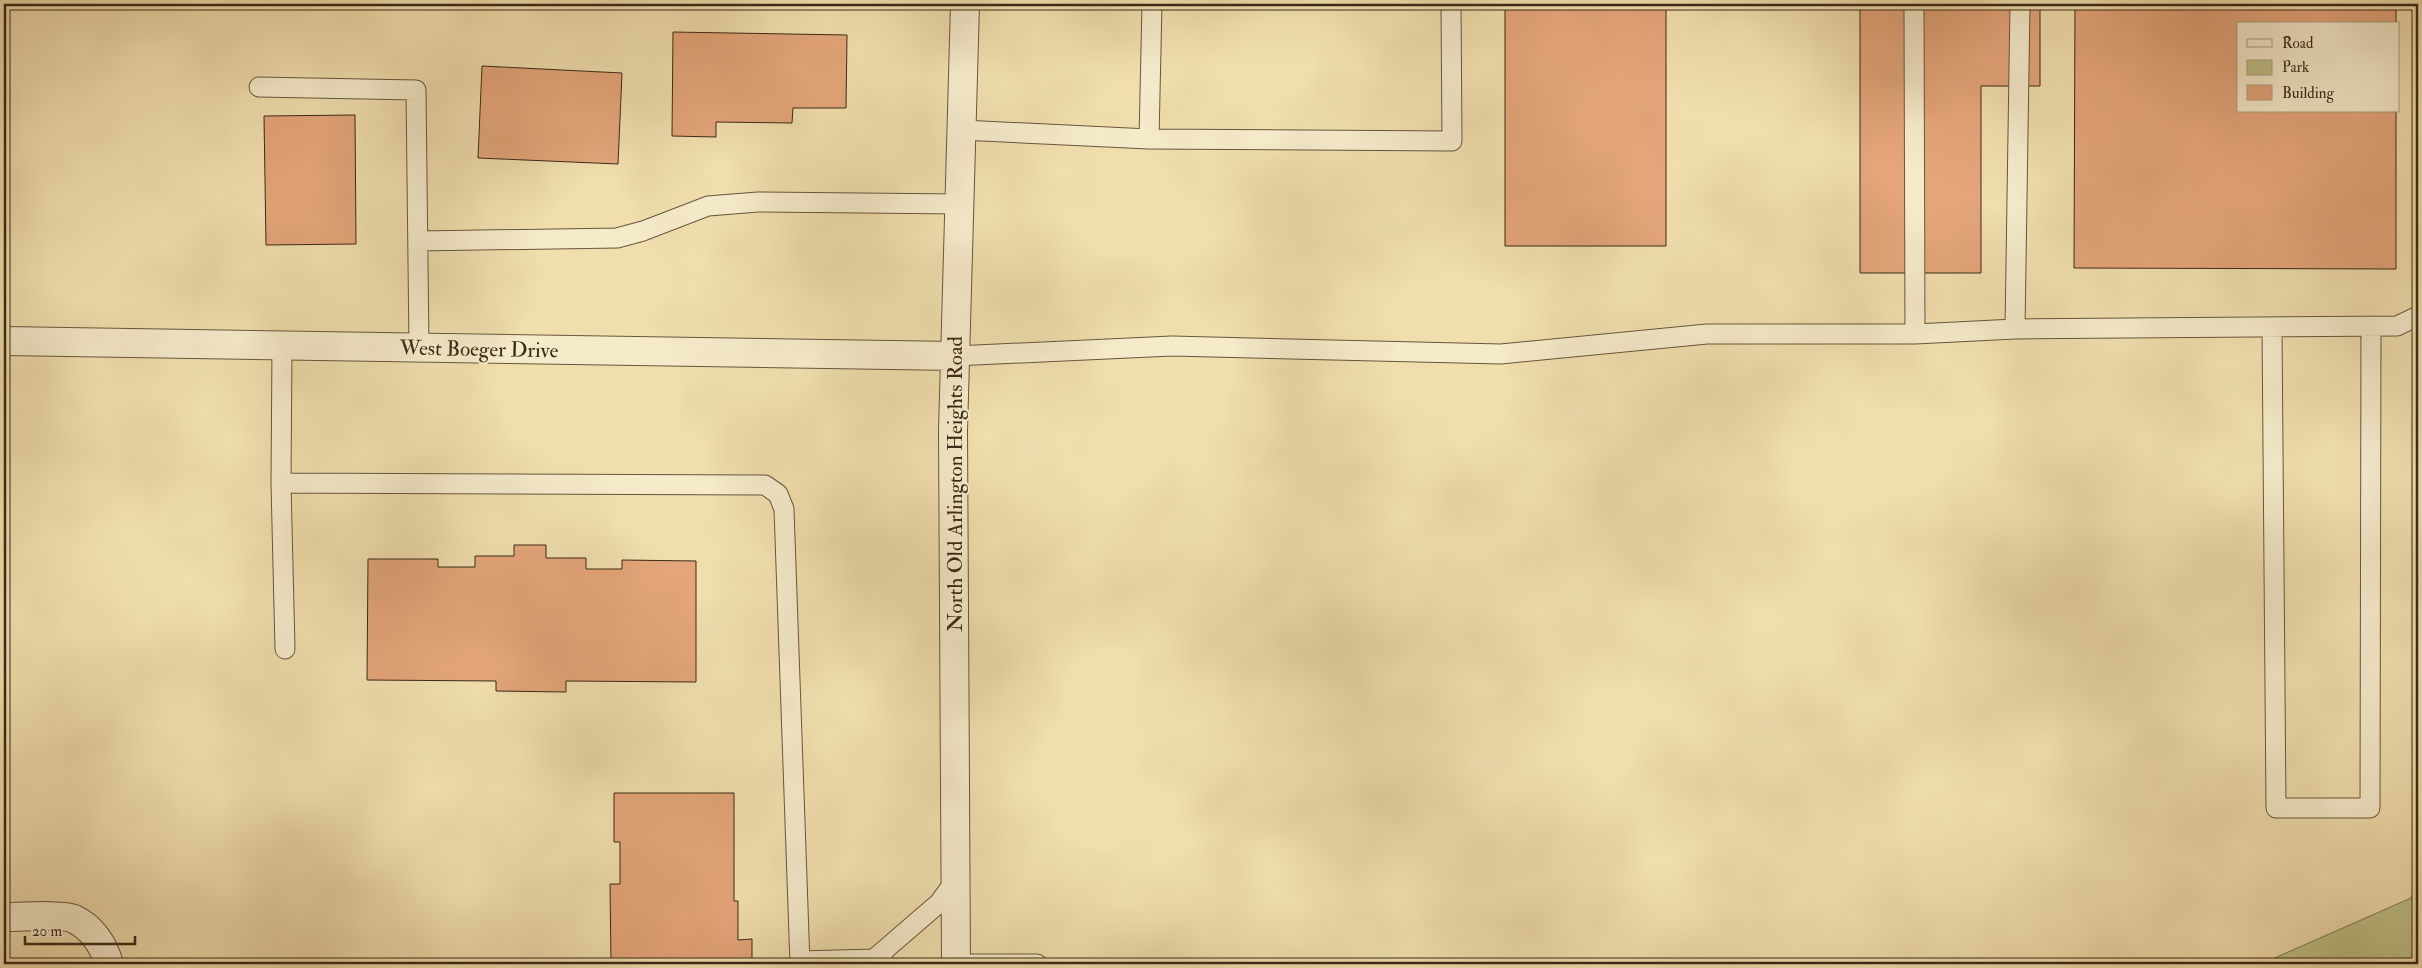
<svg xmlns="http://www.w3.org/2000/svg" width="2422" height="968" font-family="'IM FELL Double Pica',serif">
  <rect width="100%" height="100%" fill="#f0dead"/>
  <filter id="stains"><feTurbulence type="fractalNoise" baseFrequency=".004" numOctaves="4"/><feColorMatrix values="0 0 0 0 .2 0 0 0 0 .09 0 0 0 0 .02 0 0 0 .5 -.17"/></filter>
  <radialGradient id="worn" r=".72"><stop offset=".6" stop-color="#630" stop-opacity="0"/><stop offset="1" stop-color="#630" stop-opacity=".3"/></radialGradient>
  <path fill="#bec086" stroke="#7c754e" d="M2418,882V964H2261L2411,898Z"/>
  <path fill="#e4a57a" stroke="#392a17" d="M1505,4H1666V246H1505Z
    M1860,4H2040V86H1981V273H1860Z
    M2075,4H2396V24H2238V111H2396V269L2074,268Z
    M673,32L847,35L846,108H793L792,123L716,122V137L672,136Z
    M482,66L622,73L618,164L478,158Z
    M355,115L356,244L266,245L264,116Z
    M514,545H546V558H586V569H622V560L696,561V682L566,681V692L496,691V681L367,680L368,559H438V567H475V556H514Z
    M614,793H734V901H738V940L752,939V964H611L610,884H620V842H614Z"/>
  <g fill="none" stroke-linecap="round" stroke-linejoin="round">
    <g stroke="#67573c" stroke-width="21">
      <path id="service" d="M1152,4L1149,139L1452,141L1451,4
        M1914,4L1915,334L2015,329L2020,4
        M259,87L416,90L419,348
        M961,130L1149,139
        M418,241L617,238L643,231L708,206L758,202L959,204
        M2272,327L2276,808H2370L2371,326
        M2015,329L2397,326L2418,316
        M282,346L281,483L765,485L778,494L784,509L800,964
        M955,356L1172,346L1501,354L1707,334H1915
        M281,483L285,649
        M874,959L939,903L955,881
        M800,961L874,959L885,963
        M956,964H1037"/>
    </g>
    <g stroke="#67573c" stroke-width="30">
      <path id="minor" d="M4,341L955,356
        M4,917C17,917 65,914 74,919C92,927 104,946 109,964
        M956,964L953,431L965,4"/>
    </g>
    <use href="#service" stroke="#f5eaca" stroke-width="19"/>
    <use href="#minor" stroke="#f5eaca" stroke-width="28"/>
  </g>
  <g text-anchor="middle" stroke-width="4.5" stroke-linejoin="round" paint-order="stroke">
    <g font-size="21" fill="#392a17" stroke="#f5eaca">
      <text transform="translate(479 349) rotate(1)" y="7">West Boeger Drive</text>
      <text transform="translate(955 484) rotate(-90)" y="7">North Old Arlington Heights Road</text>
    </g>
  </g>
  <rect width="2422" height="968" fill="none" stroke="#f0dead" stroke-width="20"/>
  <rect x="5" y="5" width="2412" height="958" fill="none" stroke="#392a17" stroke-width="2.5"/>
  <rect x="10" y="10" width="2402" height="948" fill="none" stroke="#392a17"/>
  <rect x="2237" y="22" width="162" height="90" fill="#f5eaca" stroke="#aa9d82"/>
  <rect x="2247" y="39" width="25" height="8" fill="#f5eaca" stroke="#aa9d82"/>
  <text x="2282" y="48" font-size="15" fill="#392a17">Road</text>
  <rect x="2247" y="60" width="25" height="15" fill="#bec086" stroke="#aa9d82"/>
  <text x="2282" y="72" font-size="15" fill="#392a17">Park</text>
  <rect x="2247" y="85" width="25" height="15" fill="#e4a57a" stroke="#aa9d82"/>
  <text x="2282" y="98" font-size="15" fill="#392a17">Building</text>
  <path d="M25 936v8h110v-8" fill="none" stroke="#392a17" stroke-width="2.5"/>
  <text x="32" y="936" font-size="15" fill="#392a17" stroke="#f5eaca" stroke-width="4" paint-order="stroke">20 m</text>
  <rect width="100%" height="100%" filter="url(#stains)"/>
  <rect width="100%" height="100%" fill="url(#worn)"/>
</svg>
